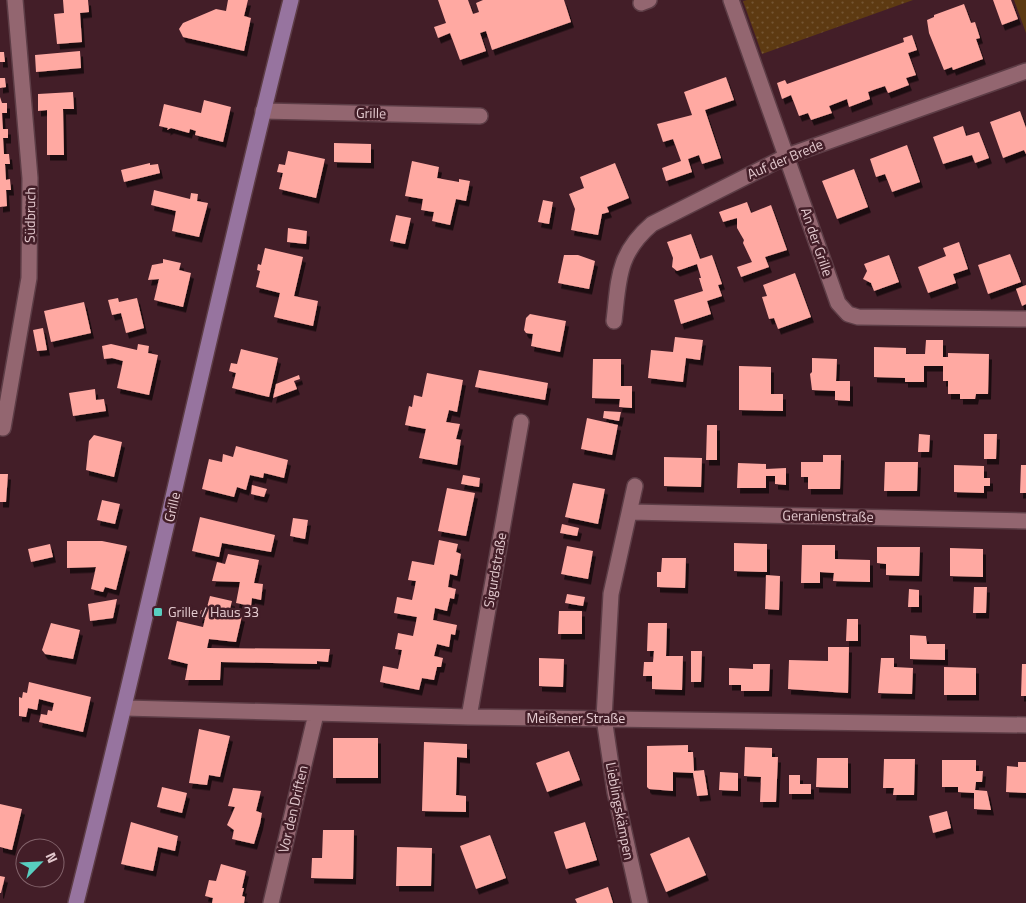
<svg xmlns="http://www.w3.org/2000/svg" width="1026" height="903" font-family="'Titillium Web',sans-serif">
  <defs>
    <pattern id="grass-dots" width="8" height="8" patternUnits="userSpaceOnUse" patternTransform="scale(1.25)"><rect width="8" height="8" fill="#5d3a12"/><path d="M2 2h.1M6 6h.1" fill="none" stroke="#745533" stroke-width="1.8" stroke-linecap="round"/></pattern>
    <filter id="shadow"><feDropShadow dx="3" dy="5.5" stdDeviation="0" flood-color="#0009"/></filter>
  </defs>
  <rect width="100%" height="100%" fill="#431e28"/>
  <path fill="url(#grass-dots)" d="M747,0H913L762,54L743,1Z"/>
  <path fill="#5d3a12" d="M1014,0H1026V33Z"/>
  <path fill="#ffa9a2" filter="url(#shadow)" d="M63,0H88L89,12L80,13L82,42L57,44L54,14L64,13Z
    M228,0H248L244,16L251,18L244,51L183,37L179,29L183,23L216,9L226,11Z
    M438,0H468L473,14L479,12L476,3L483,0H564L571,22L492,50L486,31L480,33L486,51L460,60L450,33L438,38L434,27L446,23Z
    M993,0H1011L1018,19L1002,25Z
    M964,4L971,23L975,22L980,38L976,39L983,59L953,70L952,67L944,70L929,33L927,20L934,17V15Z
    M912,35L917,50L908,53L916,75L906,78L909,85L888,93L885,86L876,89L868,92L870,99L849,107L847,99L829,106L832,113L811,120L808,113L799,116L791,95L782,99L777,83L785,80L787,84L846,63L904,42L903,38Z
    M80,51L81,68L36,72L35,55Z
    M0,52H4L5,62H0Z
    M726,77L734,100L705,110L721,158L702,164L699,155L688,159L692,172L666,181L662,168L681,161L673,139L663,142L657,124L692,115L684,92Z
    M0,78H5L6,87L0,88Z
    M73,92L74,109H63L64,155H47V110L38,111V94Z
    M0,97L2,103H7V113H2L3,129H8V138H3L4,154H9L10,164H5L6,180L10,179L11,190H6L7,206L0,207Z
    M204,100L231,107L223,142L195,135L196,131L190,129L189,133L171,128L167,130L168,128L159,126L164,104L201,113Z
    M1020,111L1026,128V154L1024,150L1003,158L990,122Z
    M963,126L966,136L979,132L989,158L975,163L972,155L943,164L933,137Z
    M334,143L371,144V163L334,162Z
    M907,145L920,182L892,192L885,174L876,177L870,159Z
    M288,151L325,159L316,198L279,189L283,173L277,172L279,164L285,165Z
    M412,161L439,167L437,178L459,182V179L470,181L466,201L456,199L450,225L432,221L434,212L421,210L423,199L405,196Z
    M150,163V165L158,164L160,173L124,182L121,170Z
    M615,163L629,198L607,207L609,212L602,214L598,235L571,230L575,209L569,194L584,188L580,177Z
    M854,169L868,207L837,219L822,181Z
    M154,190L190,199L191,193L198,194L197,201L208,203L199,237L172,231L176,211L151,205Z
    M543,200L553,202L549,224L538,222Z
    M747,202L751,213L771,205L787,250L765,257L769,267L741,277L737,267L752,262L743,243L744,240L737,228V218L723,222L719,212Z
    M396,215L411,218L405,244L390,241Z
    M288,228L307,231L306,244L287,242Z
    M691,234L700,259L712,255L722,284L718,285L722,296L707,301L711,314L681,324L674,300L703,291L699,278H701L697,264L677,271L672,267L673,258L667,242Z
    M959,242L968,269L953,274L956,283L928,293L918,267L946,256L943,248Z
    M265,248L303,257L294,296L318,301L313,326L274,317L280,293L256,287L260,271L257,270L258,264L261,265Z
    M1010,254L1021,282L988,294L978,265Z
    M564,255H578L595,261L589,289L558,283Z
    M889,255L899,282L874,291L871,283L863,279L867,271L864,264Z
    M163,259L181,263L179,270L191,273L183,307L154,300L159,279L148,280L152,265L163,263Z
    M795,273L811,317L778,329L774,318L769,319L762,297L767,296L763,285Z
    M1026,285V304L1022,306L1016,289Z
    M118,298L119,302L137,298L144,328L126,333L121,313L112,315L108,300Z
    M84,302L91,333L51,342L44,311Z
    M530,314L566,321L560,352L531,346L533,334L526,333L524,330L526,318Z
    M43,328L47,350L37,351L33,330Z
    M675,337L703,340L700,360L686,358L683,382L648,378L651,350L673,352Z
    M926,340H943V357H948V353L989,354L988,394H976L975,399H960V394H948V381H943V366H924V382H905V378L874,377V347L906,348V354H925Z
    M111,344L137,350L138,344L149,346L148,353L158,355L149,395L117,388L123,361L112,358L104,359L102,346Z
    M241,349L278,358L269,397L232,388L236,373L229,371L231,363L237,364Z
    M812,358L837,359L836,381H850V401L835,400V391L812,390L810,374L812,372Z
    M593,359H621V386H632V408L619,407L620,399L592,398Z
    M739,366L771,367V394H783V411L739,410Z
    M479,370L548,383L545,400L475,387Z
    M427,373L463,380L457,412L449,410L446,422L460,424L456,439L461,440L457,465L419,458L426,429L405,425L409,406L412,407L414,395L422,397Z
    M299,375L300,379L294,381L297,389L273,398L276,384Z
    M95,389L96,400L104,399L106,411L73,416L69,393Z
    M604,411L621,412L619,421L603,418Z
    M587,418L618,425L612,455L581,449Z
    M707,425H717V460H706Z
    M919,434L930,435L929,452H918Z
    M984,434H997L996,459H984Z
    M94,435L122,442L114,477L86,470L89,441Z
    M236,446L288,460L284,478L264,473L263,478L250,475L246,490L237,487L234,497L202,489L209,459L222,462L223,454L233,457Z
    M823,455H841L840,489H808V477H801V462H823Z
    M664,457L702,458L701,487L664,486Z
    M885,462H918L917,491H884Z
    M738,463L766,464V469L786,468V485L775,484V476H766V488H737Z
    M954,465L984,466V478H990V486H984V493L954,492Z
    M1021,465H1026V493H1020Z
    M0,474H8L6,502H0Z
    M463,475L480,478L479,487L461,484Z
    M573,483L605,489L598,524L565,517Z
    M252,485L267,489L264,497L251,494Z
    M447,488L475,493L466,536L438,531Z
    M102,500L120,504L115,524L97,520Z
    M200,517L275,535L271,552L222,543L219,557L192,551Z
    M293,518L308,520L305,539L290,536Z
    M562,524L579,528L577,536L560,533Z
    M439,540L458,544L456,552L461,554L457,576L450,574L448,587L456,589L454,599L450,598L447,611L435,608L433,620L457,625L455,635L451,634L449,647L437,644L434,656L443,658L441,667H437L434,680L422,678L419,690L380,682L383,666L398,669L402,650L395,649L398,633L413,636L417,617L394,613L397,597L412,600L416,581L408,580L412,561L434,565Z
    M67,541H102L127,546L116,590L105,587L103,592L91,589L96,567L67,568Z
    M734,543L767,544V572L734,571Z
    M50,544L53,557L31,562L28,549Z
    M802,545H835V559L870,560V582L833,581L834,573L820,572V583H801Z
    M567,546L593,551L588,579L561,574Z
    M877,547H920L919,576L886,575V564L877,563Z
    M950,548L983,549V577L950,576Z
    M228,554L259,560L254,583L263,584L261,600L252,598L251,606L236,603L240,582L212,581L217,562L225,564Z
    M662,558H686L685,588L657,587V572H661Z
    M766,575L780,576L779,610L765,609Z
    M974,587H987L986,613H973Z
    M909,589L919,590V607H908Z
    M567,594L585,597L583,606L565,603Z
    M210,596L232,601L229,613L242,616L236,642L209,639L207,648L330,649L328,662L317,661V664L221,662L220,680H185L188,664L168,659L177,621L203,627L205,619L199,618L201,610L206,611Z
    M117,599L113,618L90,621L88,604Z
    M559,611H582V634H558Z
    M847,619H858V641H846Z
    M51,623L80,630L73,659L45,654L42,650Z
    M648,623H667L666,656H683L682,690L652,689V676H643L644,662H653L654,651H647Z
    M910,635L926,636L927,644H945V660L910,659Z
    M828,647H849L848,693L788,689L789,660L828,661Z
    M691,651H702L701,682H691Z
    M539,658L564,659L563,687L539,686Z
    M881,658H894V667L913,668L912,694L878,693Z
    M753,664H770L769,691H741V685H729V668L753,669Z
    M1022,664H1026V696H1021Z
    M944,667L976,668V695H944Z
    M29,682L91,697L83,732L39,722L41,714L47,715L48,710L52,711L54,703L39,699L37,710L28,708L26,717L19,716V697L22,698L23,692L27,693Z
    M199,729L230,736L220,777L209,775L207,785L189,783Z
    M333,738H378V778H333Z
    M424,742L467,744V758L457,757L456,795L466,796V812L422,811Z
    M688,745V752H693L694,771L704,770L708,795L697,796L693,773L673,772V791L649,789L647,787V746Z
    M745,747L772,748V757H778L776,802H760L761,777L744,776Z
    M569,751L580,780L547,792L536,763Z
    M817,758H848V788L816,787Z
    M884,759H915L914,795H893L894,788H883Z
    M942,760H976V771H983L982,782H976L975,790L987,791L991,810L974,809V793L958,792V787H942Z
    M1018,762H1026V793L1006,792L1007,766L1018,767Z
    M720,772L738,773V791L719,790Z
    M789,775H800V784H811V794H789Z
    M162,787L187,793L182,813L157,807Z
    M233,788L261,791L256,811L262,813L260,824L254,844L232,839L234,830L227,825L235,807L228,806Z
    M0,804L22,809L12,850L0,847Z
    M947,811L951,828L933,833L929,816Z
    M131,822L178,836L175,851L158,847L153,871L121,864Z
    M585,822L597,860L566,869L554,832Z
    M323,830H354L353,879L311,878L312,858H322Z
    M490,835L506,878L476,889L460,846Z
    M689,837L706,875L666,892L650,854Z
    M397,847L432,848L431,886H396Z
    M221,864L246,871L242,888H244L242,896L245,897L244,903H212L213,898L205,896L209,880L216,881Z
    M0,876L5,877L1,893H0Z
    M608,887L613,903H577L575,899Z"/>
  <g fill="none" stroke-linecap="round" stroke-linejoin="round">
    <g stroke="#5d3d46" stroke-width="18">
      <path id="minor" d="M731,0L838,303L848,314L858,317L1026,319
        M641,3L649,0
        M263,111L480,116
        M614,321C619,279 617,254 652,224L787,156L1026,71
        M3,428L29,278L30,178L15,0
        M635,486L611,594L604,718L615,792L640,903
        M630,512L1026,521
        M125,708L469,717L1026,725
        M469,717L521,422
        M271,903L316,714"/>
    </g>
    <g stroke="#5d3d46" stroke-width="18">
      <path id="major" d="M76,903C152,603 215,300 291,0"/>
    </g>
    <use href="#minor" stroke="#936670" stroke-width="15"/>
    <use href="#major" stroke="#97749f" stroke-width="15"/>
  </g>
  <rect fill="#58cec0" stroke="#431e28" stroke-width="2" x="153" y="607" width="10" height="10" rx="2.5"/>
  <g text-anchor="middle" stroke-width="5" stroke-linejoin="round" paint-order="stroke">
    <g font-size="14" fill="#e4cacf" stroke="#431e28">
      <text transform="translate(371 113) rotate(1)" y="5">Grille</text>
      <text transform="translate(785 159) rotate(-23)" y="5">Auf der Brede</text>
      <text transform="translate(30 215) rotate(-89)" y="5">Südbruch</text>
      <text transform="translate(817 242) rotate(71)" y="5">An der Grille</text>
      <text transform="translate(172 507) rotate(-77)" y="5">Grille</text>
      <text transform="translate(828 516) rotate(1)" y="5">Geranienstraße</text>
      <text transform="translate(495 570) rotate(-80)" y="5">Sigurdstraße</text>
      <text x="576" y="723">Meißener Straße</text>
      <text transform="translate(293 809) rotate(-77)" y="5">Vor den Driften</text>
      <text transform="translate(620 811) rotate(79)" y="5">Lieblingskämpen</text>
    </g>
    <g font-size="14" fill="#e4cacf" stroke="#431e28" text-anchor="start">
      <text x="168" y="617">Grille / Haus 33</text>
    </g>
  </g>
  <g transform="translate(40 863) rotate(66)"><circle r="24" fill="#431e28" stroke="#83636b"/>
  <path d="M0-4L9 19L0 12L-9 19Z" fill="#58cec0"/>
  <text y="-8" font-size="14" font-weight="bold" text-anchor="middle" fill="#e4cacf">N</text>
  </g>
</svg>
